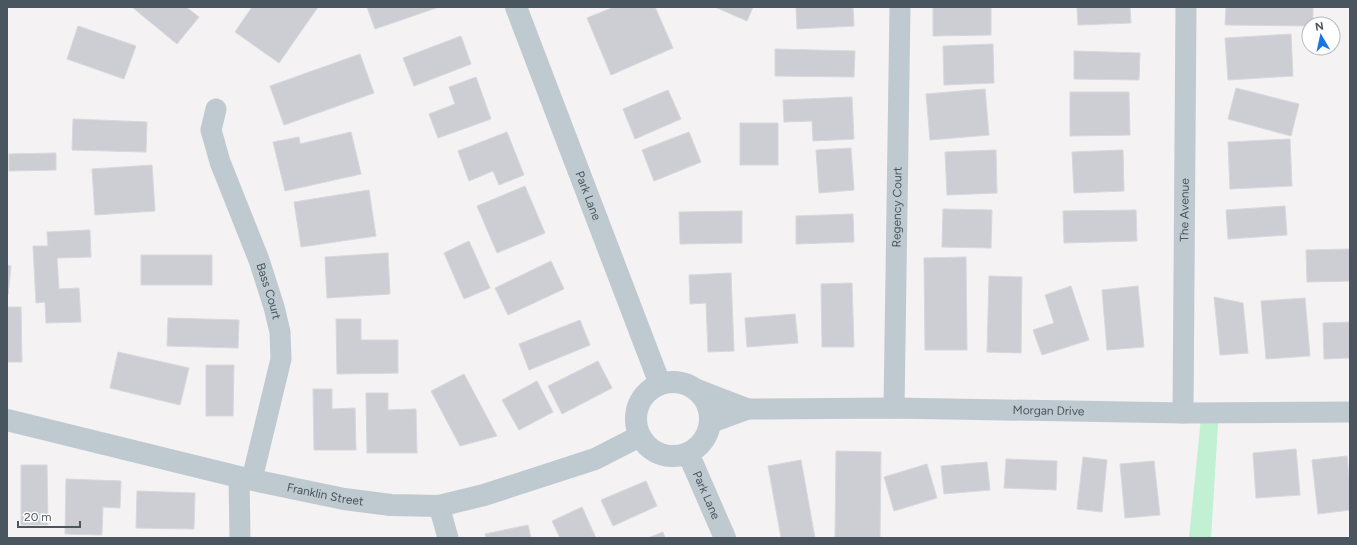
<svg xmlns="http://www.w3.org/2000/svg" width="1357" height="545" font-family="Figtree,sans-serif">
  <rect width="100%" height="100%" fill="#f4f2f2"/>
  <path fill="#c1f0d3" d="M1202,408H1219L1211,538H1189Z"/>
  <path fill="#ccced4" stroke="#d6d8dd" d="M132,7H186L199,17L177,44Z
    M252,7H318L279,63L235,32Z
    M367,7H439L375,29Z
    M614,7H655L673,48L611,75L587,18Z
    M715,7H753L747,21Z
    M796,7H853L854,26L797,29Z
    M933,7H991V35L933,36Z
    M1077,7H1130L1131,23L1078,25Z
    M1226,7H1313V24H1309V26L1225,25Z
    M78,26L136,46L124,79L67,59Z
    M1291,34L1293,76L1228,80L1225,38Z
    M461,36L471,64L414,86L403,58Z
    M993,44L994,83L944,85L943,46Z
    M775,49L855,51L854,77L775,76Z
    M1074,51L1140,53L1139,80L1074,79Z
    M360,54L374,93L284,125L270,86Z
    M476,77L491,119L438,138L429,114L455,104L449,87Z
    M1236,88L1299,104L1291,136L1228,119Z
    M985,89L989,135L930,140L926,94Z
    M668,90L681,119L635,139L623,109Z
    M1070,92H1129L1130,135L1070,136Z
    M852,97L854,139L813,141L812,121L784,122L783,100Z
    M73,119L147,122L146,152L72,150Z
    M740,123H778V165H740Z
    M351,132L361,174L285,191L273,142L299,137L300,144Z
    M507,132L524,175L499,185L493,171L469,181L458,151Z
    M689,132L701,162L654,181L642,150Z
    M1290,139L1292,186L1230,189L1228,142Z
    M851,148L854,190L819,193L816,150Z
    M996,150L997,193L947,195L945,152Z
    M1123,150L1124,191L1074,193L1072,152Z
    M56,153V170L9,171V154Z
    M152,165L155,211L95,215L92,169Z
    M525,186L545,233L497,253L477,206Z
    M369,190L376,236L301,247L294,202Z
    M1285,206L1287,235L1228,239L1226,210Z
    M943,209L992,210L991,248L942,247Z
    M1136,210L1137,241L1064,243L1063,211Z
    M742,211V243L680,244L679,212Z
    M853,214L854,242L796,244V216Z
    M90,230L91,257L57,258L59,289L79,288L81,322L46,323L45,302L36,303L33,246H48L47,232Z
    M469,241L490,288L464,299L444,253Z
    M1350,249V281L1307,282L1306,250Z
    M388,253L390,294L327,298L325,257Z
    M141,255H212V285H141Z
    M966,257L967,350H925L924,258Z
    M551,261L564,289L508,315L495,288Z
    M7,265L11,266L8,295H7Z
    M731,273L734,351L708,352L706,303L690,304L689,275Z
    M989,276L1022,277L1021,353L987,352Z
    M852,283L854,347H822L821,284Z
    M1071,286L1089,340L1042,355L1033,330L1054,323L1045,295Z
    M1138,286L1144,347L1107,350L1102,290Z
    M1214,297L1243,303L1248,353L1220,355Z
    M1305,298L1310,356L1266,359L1261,301Z
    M7,307H21L22,362H7Z
    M795,314L798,343L747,347L745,318Z
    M168,318L239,320L238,348L167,346Z
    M336,319H361V340H398V373L337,374Z
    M580,320L590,345L529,370L519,344Z
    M1350,322V358L1324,359L1323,323Z
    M118,352L189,368L180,405L110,388Z
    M598,361L612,388L562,414L548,386Z
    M206,365H234L233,416H206Z
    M464,374L497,436L460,446L431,391Z
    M537,381L553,412L519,430L502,400Z
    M313,389H332V409L355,408L356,450H314Z
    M366,393H388V410L416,409L417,453H367Z
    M1296,449L1300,495L1256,498L1253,453Z
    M836,451L881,452L880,538H835Z
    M1347,456L1350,487V510L1318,514L1312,460Z
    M1083,457L1107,460L1102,512L1077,509Z
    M1006,459L1057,461L1056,490L1004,488Z
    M801,460L815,538H781L768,466Z
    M1154,461L1160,515L1125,518L1120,464Z
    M987,462L990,490L944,494L941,466Z
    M927,464L937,498L894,511L884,477Z
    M21,465H47L48,525H21Z
    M66,479L121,481L120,508L103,507L102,535L65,534Z
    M646,481L657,506L613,526L601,500Z
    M137,491L195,493L194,529L136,528Z
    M582,507L596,538H560L552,521Z
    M528,525L531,538H486L485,534Z
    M663,532L665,538H648Z"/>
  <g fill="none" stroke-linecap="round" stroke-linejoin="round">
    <g stroke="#bfc9d0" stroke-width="21">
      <path id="s1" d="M216,109L211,130L220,162L259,260L274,307L280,332L281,359L252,479"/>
      <path d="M696,389L748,409"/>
      <path id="s2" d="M894,408L900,7"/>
      <path id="s3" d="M1183,413L1186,7"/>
      <path id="s4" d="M710,423L748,409L894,408L1183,413L1350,412"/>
      <path d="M239,477L240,538"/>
      <path d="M439,506L448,538"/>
    </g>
    <g stroke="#bfc9d0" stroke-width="22">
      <path id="s5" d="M516,7L660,384"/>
      <circle cx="673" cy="419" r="37"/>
      <path id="s6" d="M7,420L239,477L344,499L391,505L439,506L484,495L595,459L640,436"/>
      <path id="s7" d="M688,453L725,538"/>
    </g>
  </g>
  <g text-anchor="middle" stroke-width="3" stroke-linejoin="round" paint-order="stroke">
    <g font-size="12" fill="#49555f" stroke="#fff">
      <text dy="4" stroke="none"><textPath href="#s5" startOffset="202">Park Lane</textPath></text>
      <text dy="4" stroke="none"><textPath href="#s2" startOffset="201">Regency Court</textPath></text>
      <text dy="4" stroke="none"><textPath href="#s3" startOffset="203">The Avenue</textPath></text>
      <text dy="4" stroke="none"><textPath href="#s1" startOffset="193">Bass Court</textPath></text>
      <text dy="4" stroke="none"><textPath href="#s4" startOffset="341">Morgan Drive</textPath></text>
      <text dy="4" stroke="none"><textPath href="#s6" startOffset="327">Franklin Street</textPath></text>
      <text dy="4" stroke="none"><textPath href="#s7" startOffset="46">Park Lane</textPath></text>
    </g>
  </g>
  <rect width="1357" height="545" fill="none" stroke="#49555f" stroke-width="16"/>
  <g transform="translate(1321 36) rotate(351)"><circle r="19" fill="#ffffff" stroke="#b6bbbf"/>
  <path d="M0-3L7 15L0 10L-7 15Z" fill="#1875e7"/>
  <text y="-6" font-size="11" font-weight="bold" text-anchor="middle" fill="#49555f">N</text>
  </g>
  <path d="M18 521v6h62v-6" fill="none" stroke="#49555f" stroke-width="2"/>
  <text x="24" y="521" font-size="12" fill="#49555f" stroke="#ffffff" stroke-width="3" paint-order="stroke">20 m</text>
</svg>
